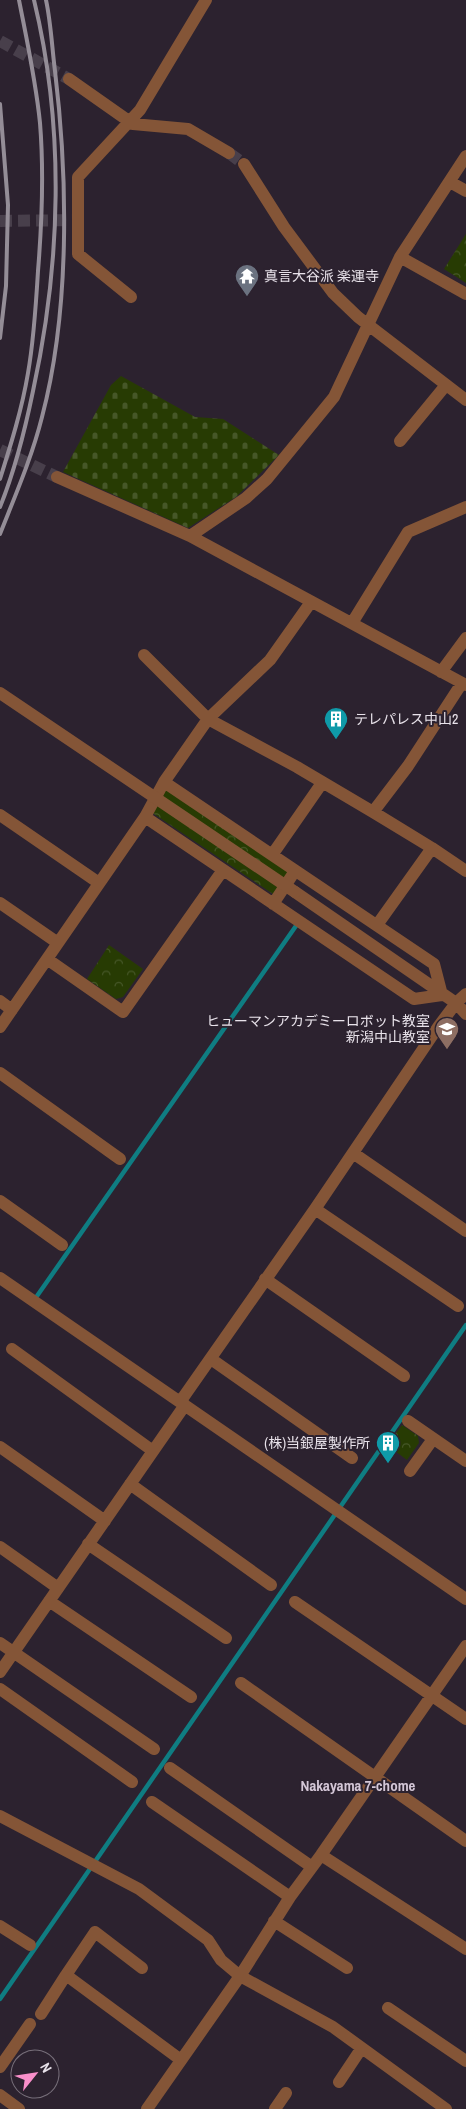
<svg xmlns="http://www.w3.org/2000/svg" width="466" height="2109" font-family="'Archivo Narrow','Noto Sans JP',sans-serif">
  <defs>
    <pattern id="cemetery-stones" width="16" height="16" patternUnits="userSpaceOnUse" patternTransform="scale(1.25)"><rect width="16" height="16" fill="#273b03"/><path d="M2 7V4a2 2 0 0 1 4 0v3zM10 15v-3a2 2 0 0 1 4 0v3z" fill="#465728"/></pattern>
    <pattern id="park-crowns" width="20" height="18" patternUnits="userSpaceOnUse" patternTransform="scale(1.25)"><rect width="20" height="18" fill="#273b03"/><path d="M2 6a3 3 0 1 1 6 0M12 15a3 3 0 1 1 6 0" fill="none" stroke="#465728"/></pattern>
  </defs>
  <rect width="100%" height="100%" fill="#2c222f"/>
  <path fill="url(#cemetery-stones)" d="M121,376L195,417L223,419L279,455L236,497L188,528L63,472L111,385Z"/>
  <path fill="url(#park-crowns)" d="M466,234V283L444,269Z
    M164,786L292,873L276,896L151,812Z
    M109,945L143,969L123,997L116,999L87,979Z
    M402,1425L418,1436L419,1443L407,1460L387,1445Z"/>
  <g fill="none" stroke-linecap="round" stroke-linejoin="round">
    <path stroke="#0f7d82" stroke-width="4.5" d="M37,1296L298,923
      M0,1999L466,1325"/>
    <path stroke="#483f4b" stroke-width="12" stroke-dasharray="12 6" stroke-linecap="butt" d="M0,41L69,79
      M229,153L244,164
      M0,221L78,220
      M0,450L57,477"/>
    <path stroke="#845537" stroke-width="12" d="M69,79L133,124L188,129L229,153
      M244,164L284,227L333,293L358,317L466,400
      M450,182L466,191
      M400,257L466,294
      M131,297L78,254V177L140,110L206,0
      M400,441L446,385
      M57,477L190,536L466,685
      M190,536L246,498L267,479L334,397L400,257L466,156
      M352,623L408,532L466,507
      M144,655L208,719L297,767L373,812L432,848L466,871
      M441,672L466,638
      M373,812L408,766L462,683
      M0,815L99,883
      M145,817L414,999L442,995L434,964L164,782
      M272,855L322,783
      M295,892L456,1003L466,1014
      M0,903L58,943
      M273,904L295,871
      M377,925L432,848
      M47,959L123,1012L223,870
      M0,1001L12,1010
      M0,1027L145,817L164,782L208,719L270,660L311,602
      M0,1073L120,1159
      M353,1153L466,1231
      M0,1201L62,1245
      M315,1209L458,1306
      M0,1278L466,1599
      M265,1279L404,1376
      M12,1349L153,1451
      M211,1359L352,1458
      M180,1402L315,1209L438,1027L456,1003L466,994
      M408,1421L466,1461
      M0,1447L105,1521
      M410,1471L433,1439
      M130,1484L271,1585
      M88,1544L226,1638
      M0,1547L58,1588
      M49,1601L191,1697
      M295,1602L466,1719
      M0,1643L154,1749
      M0,1672L185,1405
      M241,1683L466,1841
      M0,1689L132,1782
      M170,1768L312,1867
      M152,1802L290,1897
      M0,1816L139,1889L208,1940L221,1960L240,1976L333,2027L446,2109
      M321,1855L466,1949
      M274,1921L347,1968
      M0,1926L30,1945
      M142,1968L95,1932L66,1975L181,2060
      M388,2008L466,2061
      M41,2014L66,1975
      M0,2067L30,2024
      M339,2082L361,2049
      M0,2095L19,2109
      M147,2109L240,1976L290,1897L321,1855L466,1646
      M275,2109L286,2093"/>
    <path stroke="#948d97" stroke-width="4" d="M0,104L8,205L6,286L0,338
      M0,479C11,444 22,409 28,373C34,339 36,305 38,271C42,222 44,172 40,123C36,82 27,41 19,0
      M0,507C15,470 25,430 33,391C61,263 65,128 34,0
      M0,534C15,496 32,457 42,417C70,311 68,179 55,71C52,48 51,23 46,0"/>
    <path stroke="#845537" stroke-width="12" d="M0,693L295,892"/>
  </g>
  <defs>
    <g id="temple-pin" transform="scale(1.25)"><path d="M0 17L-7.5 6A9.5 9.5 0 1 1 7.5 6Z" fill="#6b7280" stroke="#2c222f"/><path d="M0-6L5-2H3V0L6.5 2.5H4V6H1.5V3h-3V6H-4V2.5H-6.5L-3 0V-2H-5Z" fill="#fff"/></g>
    <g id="building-pin" transform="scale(1.25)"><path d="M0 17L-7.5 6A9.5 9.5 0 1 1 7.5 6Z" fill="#0f9aa8" stroke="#2c222f"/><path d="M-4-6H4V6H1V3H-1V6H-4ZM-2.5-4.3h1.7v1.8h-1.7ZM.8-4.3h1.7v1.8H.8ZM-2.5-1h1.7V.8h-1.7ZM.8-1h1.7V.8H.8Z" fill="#fff"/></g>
    <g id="university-pin" transform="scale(1.25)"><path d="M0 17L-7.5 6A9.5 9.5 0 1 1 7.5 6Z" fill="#8d6e63" stroke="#2c222f"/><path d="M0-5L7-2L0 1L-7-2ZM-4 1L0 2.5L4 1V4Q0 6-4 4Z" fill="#fff"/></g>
  </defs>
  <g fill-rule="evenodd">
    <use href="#temple-pin" x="247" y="276"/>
    <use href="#building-pin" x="336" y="719"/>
    <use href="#university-pin" x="447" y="1029"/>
    <use href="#building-pin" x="388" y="1443"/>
  </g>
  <g text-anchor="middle" stroke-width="4" stroke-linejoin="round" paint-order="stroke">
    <g font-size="14" fill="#e8e2ea" stroke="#2c222f" text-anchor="start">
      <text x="264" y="281">真言大谷派 楽運寺</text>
      <text x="354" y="724">テレパレス中山2</text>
      <text x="430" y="1026" text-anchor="end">ヒューマンアカデミーロボット教室<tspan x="430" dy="16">新潟中山教室</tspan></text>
      <text x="370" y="1448" text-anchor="end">(株)当銀屋製作所</text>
    </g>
    <g font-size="15" font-weight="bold" fill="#d4c7d7" stroke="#2c222f">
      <text x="358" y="1791">Nakayama 7-chome</text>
    </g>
  </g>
  <g transform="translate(35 2074) rotate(60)"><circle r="24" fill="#2c222f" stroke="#776f7a"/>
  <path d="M0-4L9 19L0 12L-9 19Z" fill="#f98fca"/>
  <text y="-8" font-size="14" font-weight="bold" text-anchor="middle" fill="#e8e2ea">N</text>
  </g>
</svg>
